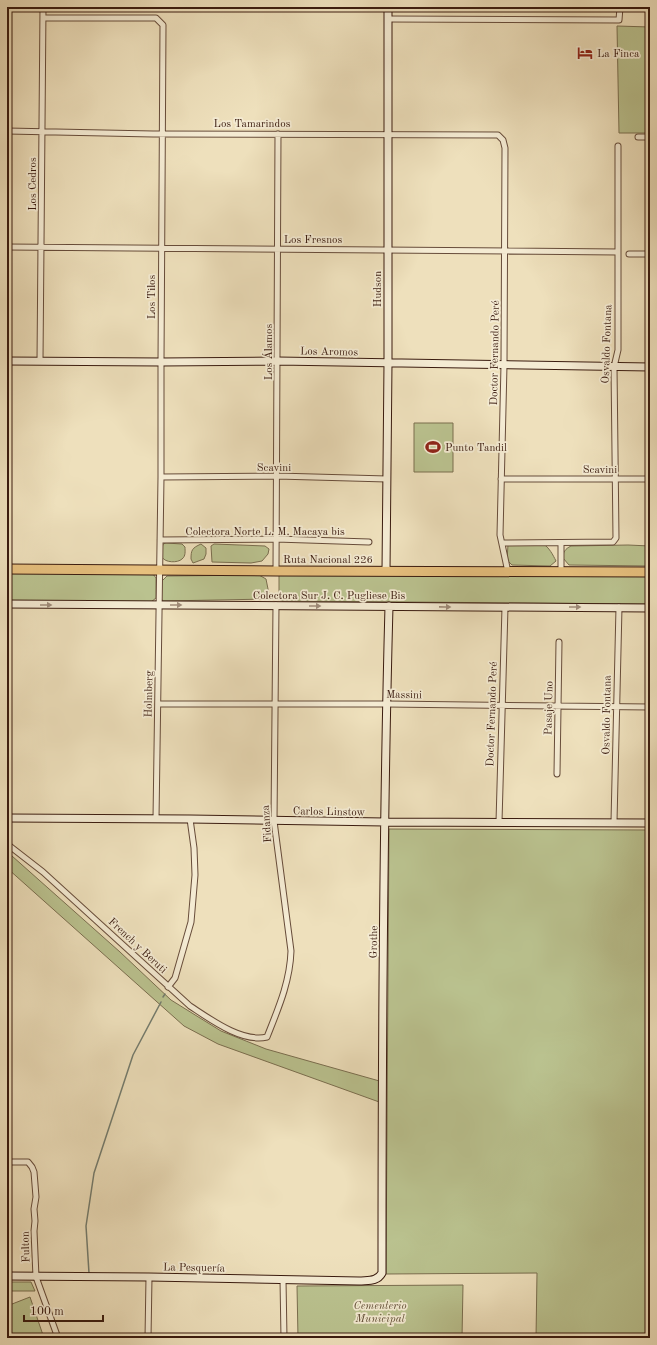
<svg xmlns="http://www.w3.org/2000/svg" width="657" height="1345" font-family="'Old Standard TT',serif">
  <rect width="100%" height="100%" fill="#eee0bc"/>
  <filter id="stains"><feTurbulence type="fractalNoise" baseFrequency=".005" numOctaves="4"/><feColorMatrix values="0 0 0 0 .2 0 0 0 0 .09 0 0 0 0 .02 0 0 0 .5 -.17"/></filter>
  <radialGradient id="worn" r=".72"><stop offset=".6" stop-color="#630" stop-opacity="0"/><stop offset="1" stop-color="#630" stop-opacity=".3"/></radialGradient>
  <path fill="#bac28f" stroke="#7a6e4f" d="M617,26L650,27V133H619Z
    M414,423H453V472H414Z
    M166,543L182,544L185,547C185,551 186,556 182,559C178,563 165,563 162,557C161,553 162,548 163,544Z
    M201,544L206,548V554L204,559L193,563L191,559C191,550 192,548 201,544Z
    M214,544L265,546L269,549L268,554L262,561L251,563L212,562L211,546Z
    M543,544C549,547 553,555 556,561L550,566L512,565L507,560L508,545Z
    M628,545L650,546V566L569,565L563,558C563,552 565,549 571,546Z
    M7,573L153,574L156,578V598L151,602L7,601Z
    M259,575L266,579L270,599L163,601L160,597L161,582L167,576Z
    M279,575L650,576V604L282,601L279,599Z
    M389,829L650,830V1338H536L537,1273L386,1274Z
    M7,853L12,856L120,952L171,1000L221,1031L266,1049L383,1082L382,1103L218,1044L184,1026L7,868Z
    M7,1282H31L35,1291H7Z
    M463,1285L462,1338H298L297,1286Z
    M30,1297L44,1338H7V1306Z"/>
  <g fill="none" stroke-linecap="round" stroke-linejoin="round">
    <path stroke="#747c6e" stroke-width="1.5" d="M163,997L165,994
      M89,1273L86,1226L94,1173L133,1055L161,1002"/>
    <g stroke="#674c3a" stroke-width="7">
      <path id="street" d="M43,18H156L163,25L161,362V477L156,819
        M388,19L619,20L620,7
        M7,131L153,134L498,135L503,140L505,148L504,365L500,535L508,572
        M638,137H650
        M7,247L618,252
        M629,254H650
        M40,361L43,7
        M161,477L277,476L387,479
        M501,479H650
        M160,540L276,539L369,542
        M502,543L613,542L616,538L614,367L618,350V146
        M561,543V572
        M276,571L278,134
        M158,704H387L650,707
        M557,774L559,642
        M499,822L505,607
        M614,822L619,607
        M7,844L43,872L190,1006C210,1019 242,1043 267,1037C278,1009 290,982 291,951L274,821L276,605
        M168,987L175,978L191,922L195,875L194,848L190,819
        M7,1162H28L32,1167L34,1172L36,1197L34,1209L35,1221L34,1231L36,1277L58,1338
        M283,1280L284,1338
        M148,1338L149,1277"/>
    </g>
    <g stroke="#3a1b0f" stroke-width="9">
      <path id="secondary" d="M7,361L161,362L278,361L650,367
        M386,571L388,363V7
        M7,604L650,608
        M7,818L190,819L385,822L650,823
        M7,1276L149,1277L359,1281C368,1280 377,1282 382,1273C382,1051 383,828 389,606"/>
    </g>
    <g stroke="#3a1b0f" stroke-width="11">
      <path id="highway" d="M7,569L276,571L650,572"/>
    </g>
    <use href="#street" stroke="#f4ebd3" stroke-width="5"/>
    <use href="#secondary" stroke="#f4ebd3" stroke-width="7"/>
    <use href="#highway" stroke="#e7c07e" stroke-width="9"/>
  </g>
  <defs><path id="oneway-solid" d="M-6-.8H1V-3.2L6.5 0L1 3.2V.8H-6Z"/></defs>
  <g fill="#a08d7b">
    <use href="#oneway-solid" transform="translate(46 605)"/>
    <use href="#oneway-solid" transform="translate(176 605)"/>
    <use href="#oneway-solid" transform="translate(315 606)"/>
    <use href="#oneway-solid" transform="translate(445 607) rotate(1)"/>
    <use href="#oneway-solid" transform="translate(575 607)"/>
  </g>
  <defs>
    <g id="hotel-bare" transform="scale(1.2)"><path d="M-6-4.5h1.5V1H6V5H4.5V3h-9V5H-6ZM-4 0a1.8 1.8 0 1 1 3.6 0ZM.5 0V-2.5h3Q6-2.5 6 0Z" fill="#8f2418" stroke="#f4ebd3" stroke-width="2.5" paint-order="stroke"/></g>
    <g id="stadium-bare" transform="scale(1.2)"><path d="M0-5a6.5 5 0 1 0 0 10a6.5 5 0 1 0 0-10ZM-3.5-1.8h7v3.6h-7Z" fill="#8f2418" stroke="#f4ebd3" stroke-width="2.5" paint-order="stroke"/></g>
  </defs>
  <g fill-rule="evenodd">
    <use href="#hotel-bare" x="585" y="53"/>
    <use href="#stadium-bare" x="433" y="447"/>
  </g>
  <g text-anchor="middle" stroke-width="3.5" stroke-linejoin="round" paint-order="stroke">
    <g font-size="11" fill="#3a1b0f" stroke="#f4ebd3" text-anchor="start">
      <text x="597" y="57">La Finca</text>
      <text x="445" y="451">Punto Tandil</text>
    </g>
    <g font-size="11" fill="#3a1b0f" stroke="#f4ebd3">
      <text x="252" y="127">Los Tamarindos</text>
      <text transform="translate(32 184) rotate(-90)" y="4">Los Cedros</text>
      <text x="313" y="243">Los Fresnos</text>
      <text transform="translate(377 289) rotate(-90)" y="4">Hudson</text>
      <text transform="translate(151 297) rotate(-90)" y="4">Los Tilos</text>
      <text transform="translate(606 344) rotate(-88)" y="4">Osvaldo Fontana</text>
      <text transform="translate(329 351) rotate(1)" y="4">Los Aromos</text>
      <text transform="translate(268 352) rotate(-90)" y="4">Los Álamos</text>
      <text transform="translate(494 353) rotate(-89)" y="4">Doctor Fernando Peré</text>
      <text x="274" y="471">Scavini</text>
      <text x="600" y="473">Scavini</text>
      <text x="265" y="535">Colectora Norte L. M. Macaya bis</text>
      <text x="328" y="563">Ruta Nacional 226</text>
      <text x="329" y="599">Colectora Sur J. C. Pugliese Bis</text>
      <text transform="translate(148 694) rotate(-89)" y="4">Holmberg</text>
      <text transform="translate(404 694) rotate(1)" y="4">Massini</text>
      <text transform="translate(548 708) rotate(-89)" y="4">Pasaje Uno</text>
      <text transform="translate(491 714) rotate(-88)" y="4">Doctor Fernando Peré</text>
      <text transform="translate(606 715) rotate(-89)" y="4">Osvaldo Fontana</text>
      <text transform="translate(329 811) rotate(1)" y="4">Carlos Linstow</text>
      <text transform="translate(266 824) rotate(-94)" y="4">Fidanza</text>
      <text transform="translate(373 942) rotate(-89)" y="4">Grothe</text>
      <text transform="translate(138 945) rotate(43)" y="4">French y Beruti</text>
      <text transform="translate(25 1247) rotate(-92)" y="4">Fulton</text>
      <text transform="translate(194 1267) rotate(1)" y="4">La Pesquería</text>
    </g>
    <g font-size="11" font-style="italic" fill="#604d35" stroke="#f4ebd3">
      <text x="380" y="1309">Cementerio<tspan x="380" dy="13">Municipal</tspan></text>
    </g>
  </g>
  <rect width="657" height="1345" fill="none" stroke="#eee0bc" stroke-width="24"/>
  <rect x="8" y="8" width="641" height="1329" fill="none" stroke="#3a1b0f" stroke-width="2"/>
  <rect x="12" y="12" width="633" height="1321" fill="none" stroke="#3a1b0f"/>
  <path d="M24 1315v6h79v-6" fill="none" stroke="#3a1b0f" stroke-width="2"/>
  <text x="30" y="1315" font-size="12" fill="#3a1b0f" stroke="#f4ebd3" stroke-width="3" paint-order="stroke">100 m</text>
  <rect width="100%" height="100%" filter="url(#stains)"/>
  <rect width="100%" height="100%" fill="url(#worn)"/>
</svg>
